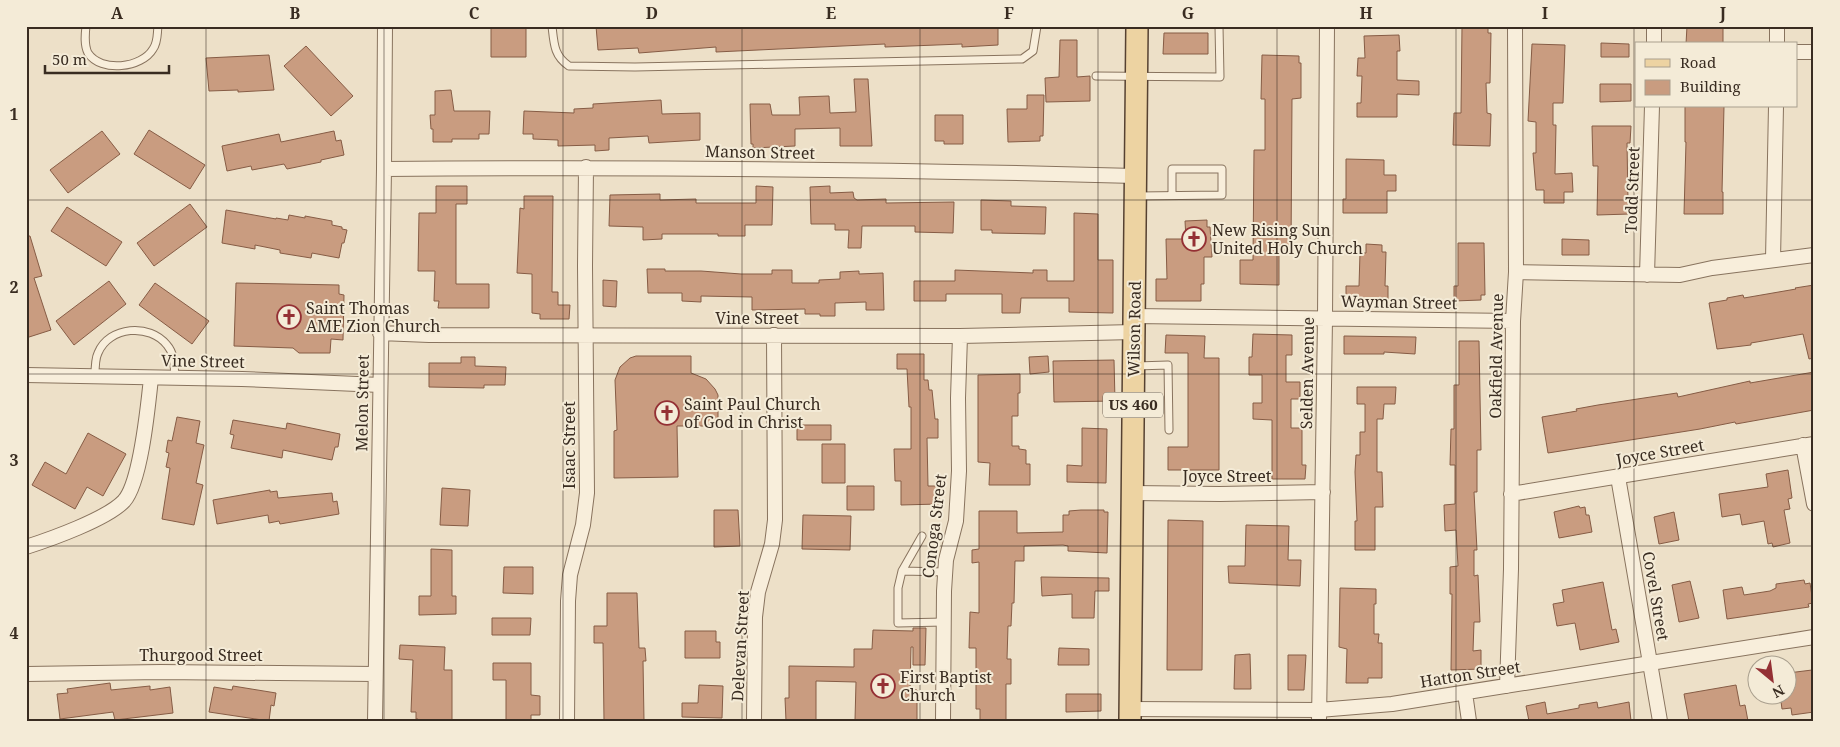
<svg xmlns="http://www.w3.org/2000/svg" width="1840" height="747" font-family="'Noto Serif',serif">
  <rect width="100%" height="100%" fill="#ede0c8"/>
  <path fill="#c99c80" stroke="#865c45" d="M491,26H526V57H491Z
    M596,26H998V45L962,47V44L885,47V44L716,52V47L639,53L638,48L598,50Z
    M1462,26H1488V33H1491L1490,83H1486L1487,113L1491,114L1490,146L1453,145L1454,113H1461Z
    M1687,26H1723V44H1686Z
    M1164,33H1208V54H1163Z
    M1399,35L1400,51H1397V80L1419,81V95L1397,94V117H1357V103H1361L1362,76H1357L1358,58H1365L1364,36Z
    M1060,40H1077V77L1090,76V101L1046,102L1045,78L1059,77Z
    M1601,43L1629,44V57H1601Z
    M1532,44L1565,45L1563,103H1553V125H1556L1555,174L1572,173L1573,192H1564V203H1544V190H1536L1533,153H1536V122L1528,121Z
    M306,46L353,96L331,116L284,66Z
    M269,55L274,90L238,92V90L209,91L206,58Z
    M1262,55L1299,56V63H1301V98L1292,99L1291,251H1279V285L1240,284V260H1253L1254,150H1265V99H1261Z
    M854,79H868L872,146H840V128L795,129V146L753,148V144H751L750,104H770L772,115H800L799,97L829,96L830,113L856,112Z
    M1600,84H1631V101L1600,102Z
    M451,90L454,111H490L489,134H479V139H452V142H433V129H431L430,115H435V91Z
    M1027,95H1044L1043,136H1040V141L1008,142L1007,109H1027Z
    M661,100L662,114L700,113V140L649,143L648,136L609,138V150L595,151V145L558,146V140L533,139V134H523L524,111L574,113V109L593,108V104Z
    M1685,106H1724L1722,192H1723V214H1684L1686,142H1685Z
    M935,115H963V144H944V141H935Z
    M1592,126H1631L1630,143H1627L1628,200H1629L1630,214L1597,215L1598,166H1593Z
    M149,130L205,165L190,189L134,154Z
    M102,131L120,154L68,193L50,170Z
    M334,131L336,141L341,140L344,155L321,160V162L287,169L284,164L252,170L251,166L227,171L222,146L279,134L281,142Z
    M1346,159L1384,160V175H1396V191H1387V213H1343V199H1346Z
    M436,186H467V204H456V284H489V308H438L439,301H434L435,271H418L419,213H436Z
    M756,186L773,187L772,225H745V236H718V234H662V239L643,240V227L609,226L610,195L660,194V200L696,199V203H756Z
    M830,186V193L853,192L854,198L857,200L886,199V203L954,202L953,233L915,232V226H862L861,248H848L849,230H835V224H811L810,187Z
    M524,196H553L552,292H558V305H570L569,319H540V314L532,313V274L517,273L520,208L524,209Z
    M981,200L1011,201V206L1046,207L1045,234L992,233V230H981Z
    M190,204L207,227L154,266L137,243Z
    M67,207L122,242L106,266L51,231Z
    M226,210L276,219V218L288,220L289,215L305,218V216L332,221V225L342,227V229L347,230L344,243H342L339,258L312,253L311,258L280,253V250L255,245V249L222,243Z
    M1074,213L1098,214V260H1113V313L1069,312V298H1021L1020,313H1002V294H946V301H914V281H955V270L1033,273V270H1047V281H1074Z
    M1207,220V227H1210L1212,257H1204V284H1201V301H1156V279H1167L1166,239H1186L1185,221Z
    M26,236H30L42,276L34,278L51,330L26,338Z
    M1562,239L1589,240V255H1562Z
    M1458,243H1484L1485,295H1481V300L1454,301V286H1458Z
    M1366,244L1382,245V252H1386L1385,286H1388V303H1346V286H1359L1360,253H1366Z
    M647,269H665V271H701L741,274H772V270H792V283H819V280L840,279V272L859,271V274L883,273L884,310H866V302L835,303V316H820V314H805V309L752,310V297L701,296V302L682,301V293H648Z
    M603,280L617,281L616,307L603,306Z
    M109,281L126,304L74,345L56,321Z
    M155,283L209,321L192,344L139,305Z
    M236,283L339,285V294L344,295L343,340L331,339L330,353H299L293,348L234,346Z
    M1814,285V358L1809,359L1803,334L1751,343V345L1717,349L1709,303L1727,300V298L1743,295L1744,298L1796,289L1795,288Z
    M1253,334L1292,335V355H1286V382H1300V399H1291V428H1302V465H1306L1305,479H1272V420L1253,419V403H1262V375H1249V357H1252Z
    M1166,335L1205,336L1204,358H1219V470H1168V447H1188V353H1165Z
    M1344,336L1416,337L1415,354L1384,352V354H1344Z
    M1459,341H1479L1481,450H1477V492H1474L1477,550H1474V576L1478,575L1480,622H1474L1473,651L1481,650V669L1451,670L1452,594H1450V567L1458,566L1456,530L1445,531L1444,505L1455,504V465H1450L1451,429H1454V385H1459Z
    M897,354H924V380H928L929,390H932L935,419H938V438H927L928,486H939V504L901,505V481H895L894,449H911V407H909L907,369H897Z
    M636,356H691V373L706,379L715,389L718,395V426H677L678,477L614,478V431L617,430L615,380L620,367L630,358Z
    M1048,356L1049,372L1030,374L1029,357Z
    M461,357H475V366L506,367L505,385H484V388L429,387V363H461Z
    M1114,360L1115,401L1054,402L1053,361Z
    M1814,372V410L1736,424L1735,422L1700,429L1548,453L1542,417L1577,411L1576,409L1598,405L1677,393L1678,397L1750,381V383Z
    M1020,374V393H1018V416H1012V446H1019V449L1026,450V464H1030V485H989L990,463L978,462V375Z
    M1357,387H1396L1395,404H1384L1383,419H1377V472H1382L1383,507H1375V550H1355V521H1357L1355,472L1356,455H1360V432H1365V404H1357Z
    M177,417L200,421L196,443L204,445L196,483L203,485L194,525L162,519L170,468L166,467L169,453L166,452L168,440L172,441Z
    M233,420L286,429L287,423L340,434L338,447H335L332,460L283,450L282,458L231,448L234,435L230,434Z
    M797,425H831V440H797Z
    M1082,428L1107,429L1106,483L1067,482V465L1082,466Z
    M88,433L126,454L103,496L87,487L75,509L32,485L45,462L66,474Z
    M822,444H845V483H822Z
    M1788,470L1792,498L1788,499L1790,509L1784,510L1790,543L1773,547L1772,543L1768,544L1764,521L1742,525L1740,514L1722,517L1719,494L1768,487L1766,474Z
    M847,486H874V510H847Z
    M442,488L470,490L468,526L440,525Z
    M270,490V492L277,491L278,498L332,493L333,502L337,501L339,514L280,524L279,521L269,523L268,515L217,524L213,500Z
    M1579,506L1580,508L1585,507L1586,515H1589L1592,532L1559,538L1554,512Z
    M714,510H738L740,546L714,547Z
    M1081,510H1104V512H1108L1107,553L1068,551V546L1063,545L1024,546V561H1015L1014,603H1012L1011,626H1008L1007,659H1011V684H1006V721L980,720V709H976V648H969L970,612L979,613V562L972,563V550L979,549V511H1017V533L1063,532V515H1069V511Z
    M1674,512L1679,540L1659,544L1654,517Z
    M803,515L851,516L850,550L802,549Z
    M1168,520L1203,521L1202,670H1167Z
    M1246,525L1289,526L1288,560H1301L1300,586L1229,583L1228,566H1245Z
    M431,549L452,550V596H456V614L419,615V596H431Z
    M504,567H533V594L503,593Z
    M1041,577L1109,578V591H1095L1094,618H1072V594L1042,596Z
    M1804,580L1805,584L1810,583L1813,603L1808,604L1809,607L1727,619L1723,590L1742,587L1744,595L1770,591L1776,588V584Z
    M1690,581L1699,618L1679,622L1672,585Z
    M1603,582L1612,630L1616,629L1619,642L1580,650L1575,623L1557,626L1553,604L1564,602L1562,590Z
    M1340,588L1376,589V604H1374V634H1379L1378,643H1382V678H1368V683H1346L1347,649L1339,647Z
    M607,593H637L639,648H645L646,661H643L644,721H604L603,643H594V626H607Z
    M492,618H531L530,635H492Z
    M913,628H926L925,665H913V647H911L910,690H917V721L855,720L856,682L816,681V721H786L785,698H789V666L854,667V649H872L873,630L913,631Z
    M685,631H716V642H720V658H685Z
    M400,645L445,647L444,670H452V721H418V719H416V712H411L413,660L399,659Z
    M1059,648L1089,649V665H1058Z
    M1250,654L1251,689H1234L1235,655Z
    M1288,655H1306L1304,690H1288Z
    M493,663H531V695L540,696V715H531V721H506V680H493Z
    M1812,670L1814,674V712L1792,715L1791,708L1782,709L1780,694H1788V673Z
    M110,683L111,690L150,686V690L170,687L173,713L115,720L113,712L60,719L57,694L68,693L67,689Z
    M699,685L723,686L722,718L682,717V703H698Z
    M1736,685L1740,706L1745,705L1748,721H1689L1684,694Z
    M233,686L276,693L274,706L271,705L269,721L209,712L214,687L232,690Z
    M1066,694H1101V711L1066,712Z
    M1545,702L1547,714L1579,708V705L1597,702L1598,708L1629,702L1631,721H1529L1526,706Z"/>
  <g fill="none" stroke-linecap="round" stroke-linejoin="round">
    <g stroke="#88735e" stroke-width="9">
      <path id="lane" d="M86,26C85,35 84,45 88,53C101,73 142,68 153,49C158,42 157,34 158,26
        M552,26C554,44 554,56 569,66L635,67L1022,59L1033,51L1037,26
        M1096,76L1220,77L1219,26
        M1138,196L1222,195V169H1172V195
        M1136,366L1168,365L1169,430
        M95,376C95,368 95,359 98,353C109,326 150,323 167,345C175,354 174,367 175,378
        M922,536L902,571L898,588V623L944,622
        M902,571L946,572"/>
    </g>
    <g stroke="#88735e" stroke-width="16">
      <path id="street" d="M1777,26V44
        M1654,44V26
        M1796,52H1814
        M384,169C635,167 885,169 1135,176
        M1773,260L1776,106
        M1516,272L1680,275L1712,268L1814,255
        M1647,275L1652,106
        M1134,316L1513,321
        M380,333L429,335L960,336L1134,332
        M26,375L242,379L380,385
        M1803,445L1814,504
        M1618,477L1660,721
        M1132,493L1220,494L1323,492
        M1511,494L1814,444
        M26,547C51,539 107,519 124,501C141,482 148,406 151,378
        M26,674L161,672L375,674
        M1507,686L1511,569L1513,321L1516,272L1515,26
        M1465,693L1469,721
        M1130,709L1319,710L1392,704L1814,637
        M375,721L384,169L385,26
        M567,721L568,601L570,575L583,525L587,493L585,266L586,167
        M754,721L755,617L758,592L772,544L775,520L774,335
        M943,721L944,591L946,560L956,521L959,471L958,398L960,336
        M1319,721L1325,319L1327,26"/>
    </g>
    <g stroke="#564131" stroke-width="24">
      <path id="primary" d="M1130,721L1137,26"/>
    </g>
    <use href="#lane" stroke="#f8eedb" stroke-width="7"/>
    <use href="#street" stroke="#f8eedb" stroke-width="14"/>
    <use href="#primary" stroke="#edd3a2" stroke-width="21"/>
  </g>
  <path fill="none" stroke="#392c21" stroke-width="1" stroke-opacity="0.55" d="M206,26V721M384,26V721M563,26V721M742,26V721M920,26V721M1098,26V721M1277,26V721M1456,26V721M1634,26V721M26,200H1814M26,374H1814M26,546H1814"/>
  <defs>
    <g id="church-ring" transform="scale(1.25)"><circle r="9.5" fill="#f4ebd7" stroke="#943034" stroke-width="1.5"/><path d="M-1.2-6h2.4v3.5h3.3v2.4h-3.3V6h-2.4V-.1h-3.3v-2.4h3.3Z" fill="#943034"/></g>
  </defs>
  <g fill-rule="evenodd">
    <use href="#church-ring" x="1194" y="239"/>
    <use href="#church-ring" x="289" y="317"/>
    <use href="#church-ring" x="667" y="413"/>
    <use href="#church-ring" x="883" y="686"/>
  </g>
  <g text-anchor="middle" stroke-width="4" stroke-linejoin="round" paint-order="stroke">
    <rect fill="#f4ebd7" stroke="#716558" stroke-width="1" x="1103" y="392.5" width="60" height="25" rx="4"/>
    <g font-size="15" font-weight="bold" fill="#392c21">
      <text x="1133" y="410">US 460</text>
    </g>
    <g font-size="16" fill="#392c21" stroke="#f4ebd7">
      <text transform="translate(760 152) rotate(1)" y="6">Manson Street</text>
      <text transform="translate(1632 190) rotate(-88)" y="6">Todd Street</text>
      <text transform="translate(1399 302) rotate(1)" y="6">Wayman Street</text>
      <text x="757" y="324">Vine Street</text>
      <text transform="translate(1134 329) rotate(-89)" y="6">Wilson Road</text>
      <text transform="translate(1496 356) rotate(-89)" y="6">Oakfield Avenue</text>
      <text transform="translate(203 361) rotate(1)" y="6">Vine Street</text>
      <text transform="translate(1307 373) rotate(-89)" y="6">Selden Avenue</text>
      <text transform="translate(362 403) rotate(-89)" y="6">Melon Street</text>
      <text transform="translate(569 445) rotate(-90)" y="6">Isaac Street</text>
      <text transform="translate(1660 452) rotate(-10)" y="6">Joyce Street</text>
      <text x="1227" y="482">Joyce Street</text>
      <text transform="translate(934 526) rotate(-83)" y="6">Conoga Street</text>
      <text transform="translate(1656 596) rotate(80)" y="6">Covel Street</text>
      <text transform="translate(740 646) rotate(-87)" y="6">Delevan Street</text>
      <text x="201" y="661">Thurgood Street</text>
      <text transform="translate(1470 674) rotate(-9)" y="6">Hatton Street</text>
    </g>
    <g font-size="16" fill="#392c21" stroke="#f4ebd7" text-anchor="start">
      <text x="1212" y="236">New Rising Sun<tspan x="1212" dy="18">United Holy Church</tspan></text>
      <text x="306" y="314">Saint Thomas<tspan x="306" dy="18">AME Zion Church</tspan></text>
      <text x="684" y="410">Saint Paul Church<tspan x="684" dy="18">of God in Christ</tspan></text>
      <text x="900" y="683">First Baptist<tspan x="900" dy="18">Church</tspan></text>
    </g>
  </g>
  <rect width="1840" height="747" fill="none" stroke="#f4ebd7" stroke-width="55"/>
  <rect x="1635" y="42" width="162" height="65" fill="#f4ebd7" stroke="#a99f8e"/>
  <rect x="1645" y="59" width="25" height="8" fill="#edd3a2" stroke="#a99f8e"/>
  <text x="1680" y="68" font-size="15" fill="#392c21">Road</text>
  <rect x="1645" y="80" width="25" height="15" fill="#c99c80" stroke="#a99f8e"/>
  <text x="1680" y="92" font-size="15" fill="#392c21">Building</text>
  <g transform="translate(1772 680) rotate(151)"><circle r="24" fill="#f4ebd7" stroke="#a99f8e"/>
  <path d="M0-4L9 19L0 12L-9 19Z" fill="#943034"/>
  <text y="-8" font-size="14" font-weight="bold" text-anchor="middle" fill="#392c21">N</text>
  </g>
  <path d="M45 65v8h124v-8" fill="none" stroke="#392c21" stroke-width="2.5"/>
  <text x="52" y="65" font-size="15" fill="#392c21" stroke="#f4ebd7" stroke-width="4" paint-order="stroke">50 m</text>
  <rect x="28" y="28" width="1784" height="692" fill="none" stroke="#392c21" stroke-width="2"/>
  <g font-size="16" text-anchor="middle" font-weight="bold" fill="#392c21">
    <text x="117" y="19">A</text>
    <text x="295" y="19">B</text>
    <text x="474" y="19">C</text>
    <text x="652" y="19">D</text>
    <text x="831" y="19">E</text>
    <text x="1009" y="19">F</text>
    <text x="1188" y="19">G</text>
    <text x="1366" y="19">H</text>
    <text x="1545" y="19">I</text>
    <text x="1723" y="19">J</text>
    <text x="14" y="120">1</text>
    <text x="14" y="293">2</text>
    <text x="14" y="466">3</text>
    <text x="14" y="639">4</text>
  </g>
</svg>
